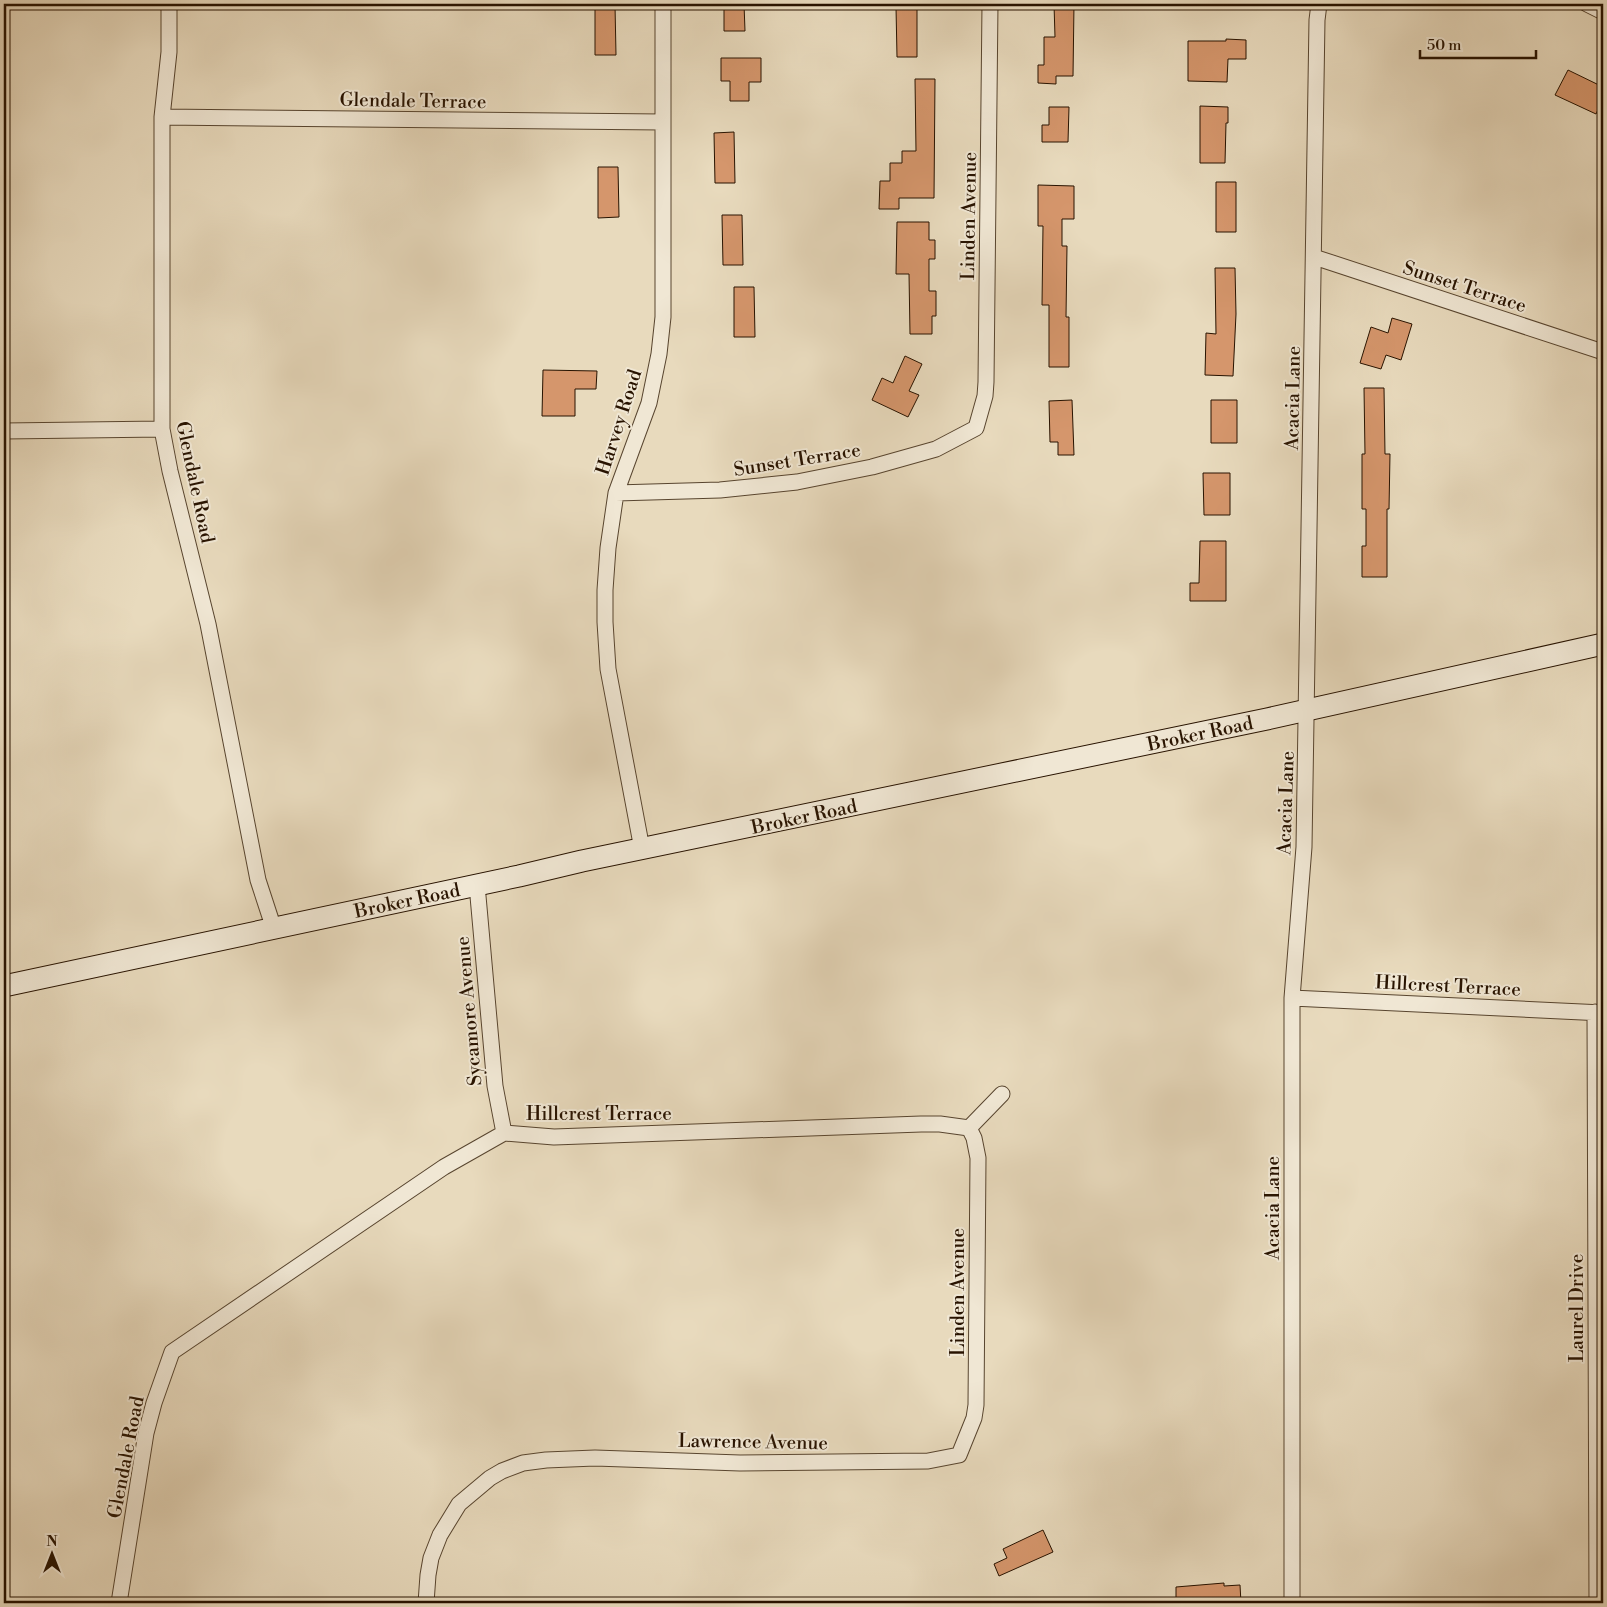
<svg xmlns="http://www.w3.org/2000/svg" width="1607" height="1607" font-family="'Libre Bodoni',serif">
  <rect width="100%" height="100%" fill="#e8dabd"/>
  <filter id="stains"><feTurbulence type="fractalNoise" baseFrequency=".004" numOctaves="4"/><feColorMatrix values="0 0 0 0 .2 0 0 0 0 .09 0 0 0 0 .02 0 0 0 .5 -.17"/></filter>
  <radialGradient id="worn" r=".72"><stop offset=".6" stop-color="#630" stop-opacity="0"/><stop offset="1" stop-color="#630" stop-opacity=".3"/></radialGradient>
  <path fill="#d5966c" stroke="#281300" d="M724,4H744L745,31H724Z
    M1054,4H1074L1073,76H1056V84L1038,83V65H1044V37H1055Z
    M595,5H615L616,55H595Z
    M896,7H917V57H897Z
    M1226,39L1246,40V59H1228L1227,82L1188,81V41H1226Z
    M721,58H761V82H749V101H730V81H721Z
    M1568,70L1603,87V99L1596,114L1555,95Z
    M915,79H935L934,198H899V209H879L880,181H890V163H902V151H916Z
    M1200,106L1228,107V123H1226L1225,163H1200Z
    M1049,107H1069L1068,142H1042V125H1049Z
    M734,132L735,183H715L714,133Z
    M598,167H618L619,217L598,218Z
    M1216,182H1236V232H1216Z
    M1038,185L1074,186V219H1062V246H1067L1066,317H1069V367H1049V305H1042L1043,226H1038Z
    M722,215H742L743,265H723Z
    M897,222H929V240H935V259H929V291H936V316H932V334H910L909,274H896Z
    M1215,268H1235L1236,314L1233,376L1205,375L1206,333L1216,334Z
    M734,287H754L755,337H734Z
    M1392,318L1412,324L1401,360L1386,355L1381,369L1360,363L1371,327L1388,333Z
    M905,356L922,364L909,391L919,395L908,417L872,400L882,378L893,383Z
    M543,370L597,371L596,389H575V416H542Z
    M1364,388H1384L1385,454H1390L1389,509H1387V577H1362V546H1366V509H1362V454H1365Z
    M1072,400L1074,455H1058V442H1050L1049,401Z
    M1211,400H1237V443H1211Z
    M1203,473H1230V515H1204Z
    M1200,541H1226V601H1190V583H1199Z
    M1043,1530L1053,1552L999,1576L994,1564L1007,1558L1003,1549Z
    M1224,1583V1586L1240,1585L1241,1603H1186V1601L1177,1602L1176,1600V1587Z"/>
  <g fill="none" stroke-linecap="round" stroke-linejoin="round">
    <g stroke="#58452f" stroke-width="17">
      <path id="street" d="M169,4V52L162,117V429L170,471L208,624L258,880L274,929
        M1587,4L1603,12
        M162,117L662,122
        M1314,257L1603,352
        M4,431L162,429
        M616,493L720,490L797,482L872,467L936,449L976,428L985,396L986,382L990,4
        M642,849L608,669L605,622V590L608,548L616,493L649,403L659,354L663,317V4
        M477,885L495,1086L504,1133
        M1292,998L1603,1013
        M1595,1012L1597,1603
        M969,1128L1002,1094
        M119,1603L146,1433L154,1403L172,1352L444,1167L504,1133L554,1137L921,1124H940L969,1128
        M426,1603L428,1575L431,1558L440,1535L459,1504L490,1478L502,1471L523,1463L546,1460L595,1458L740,1463L928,1461L959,1455L974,1418L976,1405L978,1158L974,1138L969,1128
        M1292,1603V998L1304,847L1317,20L1319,4"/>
    </g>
    <g stroke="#281300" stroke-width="23">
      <path id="secondary" d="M4,986L519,876L582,861L1267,719L1603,644"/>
    </g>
    <use href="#street" stroke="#f0e7d4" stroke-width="15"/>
    <use href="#secondary" stroke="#f0e7d4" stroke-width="21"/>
  </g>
  <g text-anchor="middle" stroke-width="4" stroke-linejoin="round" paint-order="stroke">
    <g font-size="19" fill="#281300" stroke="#f0e7d4">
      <text transform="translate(413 100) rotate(1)" y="7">Glendale Terrace</text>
      <text transform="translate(968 216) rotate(-89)" y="7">Linden Avenue</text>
      <text transform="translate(1465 286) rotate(18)" y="7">Sunset Terrace</text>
      <text transform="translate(1292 398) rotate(-89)" y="7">Acacia Lane</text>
      <text transform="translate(618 422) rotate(-72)" y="7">Harvey Road</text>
      <text transform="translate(797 459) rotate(-9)" y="7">Sunset Terrace</text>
      <text transform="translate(196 482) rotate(78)" y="7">Glendale Road</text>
      <text transform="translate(1200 733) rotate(-12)" y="7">Broker Road</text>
      <text transform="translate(1285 803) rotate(-88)" y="7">Acacia Lane</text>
      <text transform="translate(804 816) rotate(-12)" y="7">Broker Road</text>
      <text transform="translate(407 900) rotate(-12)" y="7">Broker Road</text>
      <text transform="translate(1448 985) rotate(3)" y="7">Hillcrest Terrace</text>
      <text transform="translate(468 1011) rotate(-95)" y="7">Sycamore Avenue</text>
      <text x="599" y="1120">Hillcrest Terrace</text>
      <text transform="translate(1272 1208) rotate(-90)" y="7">Acacia Lane</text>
      <text transform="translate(957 1292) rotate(-90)" y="7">Linden Avenue</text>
      <text transform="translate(1576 1308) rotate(-90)" y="7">Laurel Drive</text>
      <text transform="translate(753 1441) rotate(1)" y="7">Lawrence Avenue</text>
      <text transform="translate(125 1457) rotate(-79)" y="7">Glendale Road</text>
    </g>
  </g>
  <rect width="1607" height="1607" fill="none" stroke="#e8dabd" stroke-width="20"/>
  <rect x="5" y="5" width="1597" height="1597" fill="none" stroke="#281300" stroke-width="2.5"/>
  <rect x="10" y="10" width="1587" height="1587" fill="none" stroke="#281300"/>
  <g transform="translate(52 1554)" stroke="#f0e7d4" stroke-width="4" paint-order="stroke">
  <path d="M0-4L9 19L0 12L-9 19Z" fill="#281300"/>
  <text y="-8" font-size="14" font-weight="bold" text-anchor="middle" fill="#281300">N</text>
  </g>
  <path d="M1420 50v8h116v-8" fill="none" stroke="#281300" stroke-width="2.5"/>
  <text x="1427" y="50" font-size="15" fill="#281300" stroke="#f0e7d4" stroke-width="4" paint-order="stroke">50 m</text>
  <rect width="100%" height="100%" filter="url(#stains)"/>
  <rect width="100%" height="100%" fill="url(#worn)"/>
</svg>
